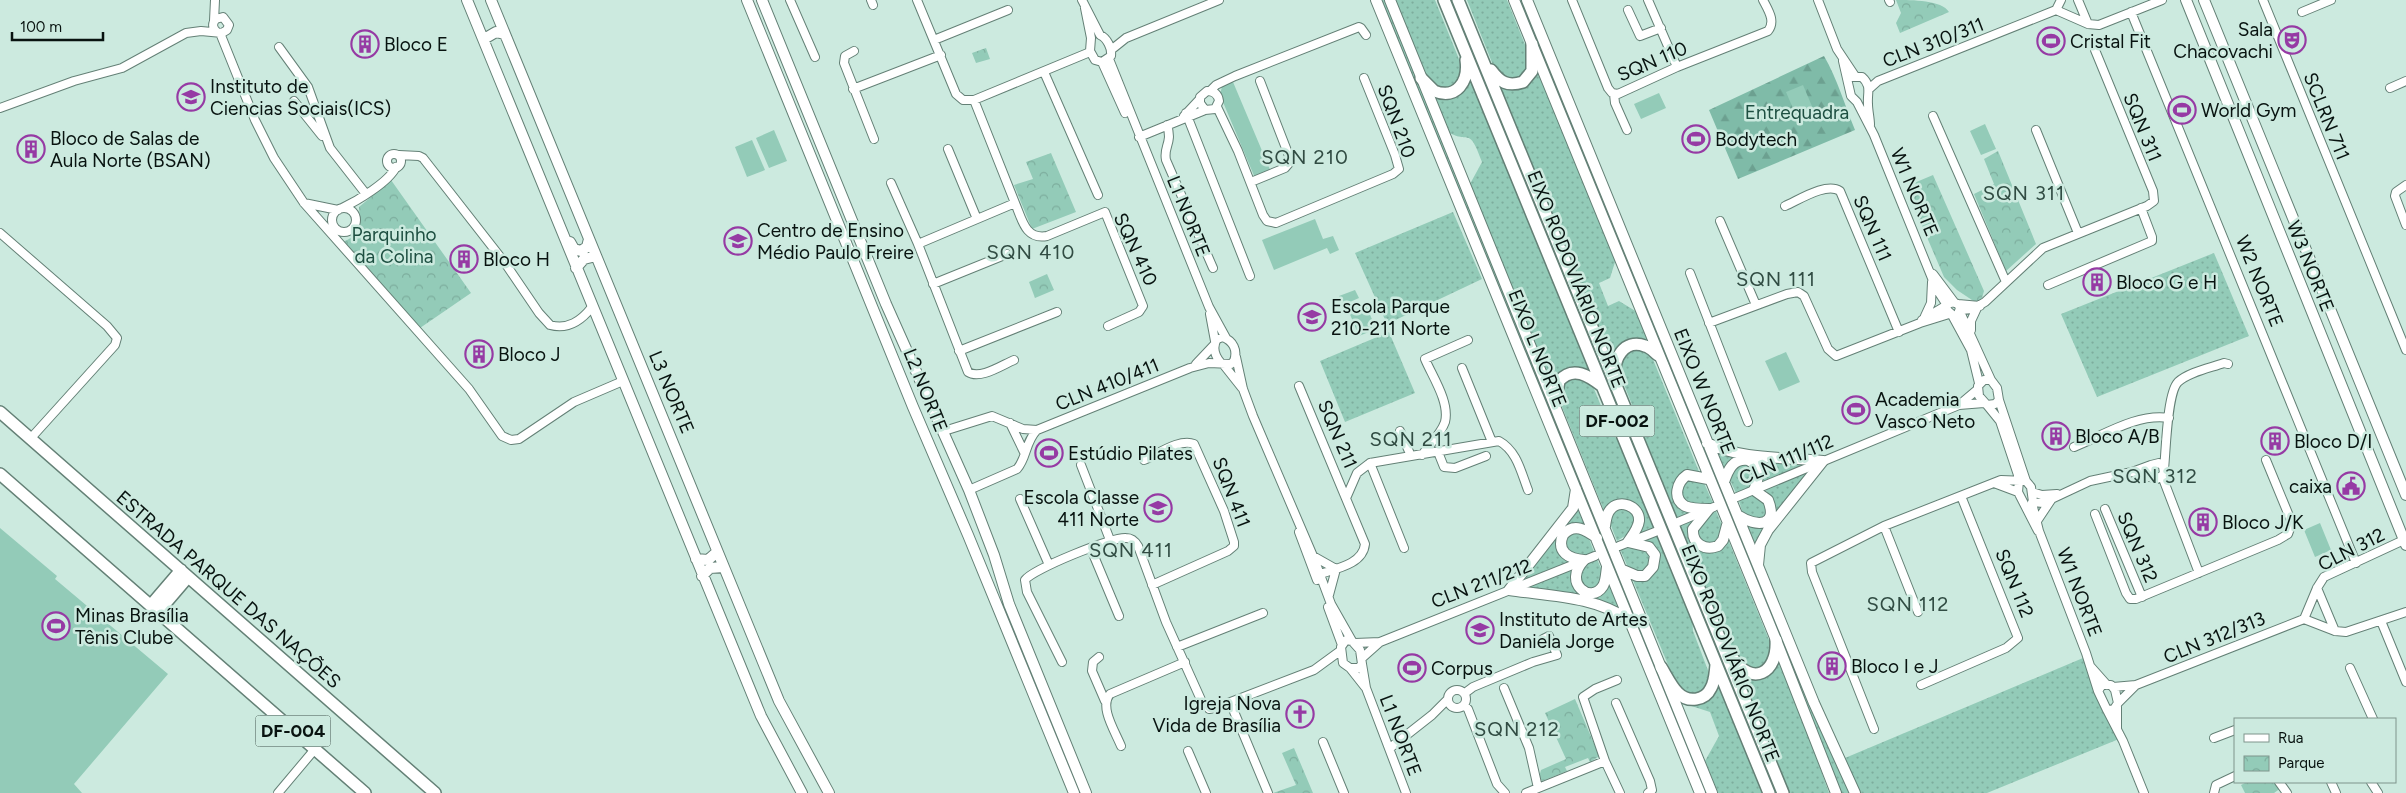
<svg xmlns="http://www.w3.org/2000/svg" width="2406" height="793" font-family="Figtree,sans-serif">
  <defs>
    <pattern id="grass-dots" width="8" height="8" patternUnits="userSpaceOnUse" patternTransform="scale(1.25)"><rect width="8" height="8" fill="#93cbb8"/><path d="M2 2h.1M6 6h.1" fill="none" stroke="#7dad9d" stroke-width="1.8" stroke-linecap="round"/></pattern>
    <pattern id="forest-firs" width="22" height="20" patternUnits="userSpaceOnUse" patternTransform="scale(1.25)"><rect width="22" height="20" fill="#7fbba8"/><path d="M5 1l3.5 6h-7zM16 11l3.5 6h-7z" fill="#6ca090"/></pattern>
    <pattern id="park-crowns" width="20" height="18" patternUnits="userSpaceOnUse" patternTransform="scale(1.25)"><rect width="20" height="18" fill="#93cbb8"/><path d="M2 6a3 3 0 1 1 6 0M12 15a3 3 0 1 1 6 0" fill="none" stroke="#7dad9d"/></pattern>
  </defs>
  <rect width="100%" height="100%" fill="#cceadf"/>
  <path fill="url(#grass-dots)" d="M1380,0H1385L1709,793H1704Z
    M1395,0H1435L1463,69L1461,82L1442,90L1429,81Z
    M1467,0H1507L1530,57L1529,71L1511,82L1495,70Z
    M1517,0H1522L1851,793H1840Z
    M1537,67L1616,259L1610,278L1599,283L1608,306L1619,301L1637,312L1651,345L1646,343L1611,362L1497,84L1506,88Z
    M1469,76L1591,373L1557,378L1552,386L1470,184L1482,162C1468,124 1471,146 1446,131L1432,94L1438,96Z
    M1453,212L1482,279L1387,324L1355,253Z
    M2214,253L2249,336L2097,397L2061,314Z
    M1389,332L1415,393L1345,422L1320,361Z
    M1629,350H1645L1652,357L1700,474L1696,473L1675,488L1695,511L1675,518L1642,438L1640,425L1619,372L1621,355Z
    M1573,375L1592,384L1613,435L1619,441L1654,527L1636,535L1638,533L1632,503L1605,513L1558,397L1559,387Z
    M1714,449L1814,462L1759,485L1749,459L1724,474Z
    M1748,464L1755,474L1750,487L1736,493L1729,478L1733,466Z
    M1814,467L1757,555L1743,522L1762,526L1773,500L1765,489Z
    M1685,480H1700L1704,483L1713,503L1694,506L1687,504L1679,491Z
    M1752,495L1762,496L1769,510L1761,521L1743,514L1739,501Z
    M1578,500L1589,528L1562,531L1571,562L1517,583Z
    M1626,507L1637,519L1628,534L1617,541L1610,523L1614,510Z
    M1716,511L1723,528L1716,543H1700L1696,528L1702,520Z
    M1698,517V548L1727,537L1774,652L1772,662L1757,672L1738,663L1721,620L1711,606L1680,525Z
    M1575,530L1588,536L1594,552L1585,556H1570L1564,539Z
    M1657,535L1692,616L1693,631L1709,673L1711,679L1702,694H1687L1676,684L1632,578L1658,563L1639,542Z
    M1642,547L1653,557L1644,573L1629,570L1620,549Z
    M1597,559L1603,573L1600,586L1586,590L1577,575L1582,566Z
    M1573,569L1587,595L1609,576L1623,612L1521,589Z
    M1781,658L1829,793H1788L1740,674C1758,683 1773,676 1781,658Z
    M2083,658L2095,695L2119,739L1987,793H1859L1845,758Z
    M1718,680L1764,793H1718L1705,761L1719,736L1710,712L1679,702V698L1689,703Z"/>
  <path fill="url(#forest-firs)" d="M1824,56C1837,78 1845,106 1855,130L1738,179L1709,110Z"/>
  <path fill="url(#park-crowns)" d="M1896,0C1912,0 1942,0 1949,12L1900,33L1896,23L1901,13Z
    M986,48L990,59L976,63L972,53Z
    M1998,151L2036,244L2006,271L1974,194L1994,184L1984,159Z
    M1051,153L1076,212L1032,229L1014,185L1033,179L1026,162Z
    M1933,175L1984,291L1981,301L1975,302L1957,290L1944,277L1914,207L1910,189L1914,183Z
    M391,180L471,293L420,328L343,242C365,232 360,228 359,207Z
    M1047,274L1054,290L1035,298L1029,282Z
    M1575,699L1598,753V757L1590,762L1588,758L1565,767L1567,771L1542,781L1539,777L1541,770L1566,759L1545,713Z
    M1294,748L1313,793H1273L1296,785L1282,753Z
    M2247,782H2278L2281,788L2274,793H2245L2241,785Z"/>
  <path fill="#93cbb8" d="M1233,82L1271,172L1255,178L1220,95L1222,86Z
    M1803,85L1814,111L1797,118L1786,92Z
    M1659,93L1666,108L1641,119L1634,104Z
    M1985,124L1996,149L1981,155L1970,131Z
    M774,130L787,161L769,168L756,138Z
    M752,140L765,170L747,177L735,147Z
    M1315,219L1323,239L1333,236L1339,250L1330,254L1327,248L1274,270L1262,240Z
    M1355,290L1359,298L1343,305L1339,296Z
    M1366,305L1376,329L1359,336L1349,312Z
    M1786,352L1800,382L1779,391L1765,361Z
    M2320,523L2331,550L2315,557L2304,530Z
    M0,528L57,576L55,579L168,674L74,784L82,793H0Z"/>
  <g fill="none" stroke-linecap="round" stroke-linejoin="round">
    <g stroke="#648076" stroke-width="10">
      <path id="minor" d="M790,0L815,57
        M871,0L873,5
        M917,0L956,94L963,100H974L1090,52
        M1082,0L1100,35C1107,38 1112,48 1111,56L1102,62L1095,60L1090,51L1091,38L1085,8
        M1572,0L1608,88L1612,93L1618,94L1677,67L1768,31C1776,21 1768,10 1763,0
        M1648,0L1677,67
        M1818,0L1837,49L1855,76
        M1889,0L1890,2
        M2078,0L2088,24
        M2263,0L2406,350
        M1628,10L1640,36L1661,28
        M2056,10L2088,24L2099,25L2162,0
        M2056,10L2061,0
        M2131,12L2356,563
        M2302,12L2331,0
        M214,21L215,0
        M220,33L255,120L274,158L304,203L469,389L502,436L511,440L519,439L574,402L623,381
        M934,40L1008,10
        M279,47L308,87L330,148L366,194
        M1111,50L1126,38L1219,0
        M854,51L845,56L844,63L874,139
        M1109,59L1209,307L1226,338
        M1843,61L1851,96L1857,102L1874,135L1936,288L1947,305
        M1102,62L1125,113
        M1044,72L1098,195
        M1852,77H1862C1872,86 1867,93 1868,104C1868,111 1870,118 1870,125
        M2390,88L2406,81
        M853,89L941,55
        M1869,89L1878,81L2056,10
        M1210,91L1216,85L1235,76L1359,27L1361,28L1366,35
        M1614,94L1615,103L1627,130
        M974,100L1015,203L918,244L968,372C980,380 1002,365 1014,360
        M294,101L322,136
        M1217,107L1238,151L1263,215L1267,221L1276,223L1393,174L1399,169L1395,155L1364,78
        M0,108L74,81L122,68L186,33L201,31L222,33L227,30L229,25L223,17L216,19C212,23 212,28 217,32
        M1186,113L1250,276
        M1184,116L1199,100
        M1933,116L2006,282
        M1167,125C1173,144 1163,146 1166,160L1213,268
        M2036,130L2078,233
        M1139,137L1205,110L1215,109L1219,101C1218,94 1214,91 1207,91L1200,97V103L1205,110
        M948,149L977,219
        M387 161a7 7 0 1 1 14 0a7 7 0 1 1-14 0Z
        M399,155L419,156L423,158L505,263L539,313L550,325C568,330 581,321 592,307
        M1251,182L1285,168L1291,161L1260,81
        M891,183L918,244
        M2406,185L2396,192L2395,196L2406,225
        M304,203L338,210
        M1015,203C1022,219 1025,240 1047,236L1105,212L1143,306L1139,312L1108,326
        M1785,206C1799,200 1826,182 1840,191L1899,332
        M332 220a12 12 0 1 1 24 0a12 12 0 1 1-24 0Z
        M342,208C357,201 389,182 396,167
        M1720,221L1756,305
        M0,233L107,326L117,338L115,345L31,438
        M1690,273L1748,422
        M1933,274L1954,302
        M933,284L1007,254
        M2048,285L2152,241V237L2141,208
        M1958,304L1980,306
        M1960,310L1973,309L1985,302L2043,248L2147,206L2154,201L2153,191L2095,50
        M1960,312L1991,380
        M1210,314L1215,341
        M1952,315L1971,350L1979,383
        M1925,316L1931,303L1932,282
        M1922,320L1952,302L1958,304L1960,308L1958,314L1954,316L1947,310
        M1709,323L1787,294L1798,292L1804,296L1828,349L1836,356L1920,323L1949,314
        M1971,330V321L1977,308
        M959,351L1057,312
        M1236,357L1243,389L1253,416L1313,556L1331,604L1352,641
        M1196,364L1214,345
        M1223,364L1242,388
        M1462,368L1492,442
        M1984,380H1991L1997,388L1999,400L1995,404L1987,405L1979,396L1978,386Z
        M1299,386L1365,544C1363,565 1334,569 1317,575
        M1999,400L2026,481L2031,487L2033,502
        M1959,405L1984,403
        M1987,405L2000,421L2020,481
        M1010,423L1024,452
        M944,431L992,416L1023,429L1037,430
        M1400,431L1411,456
        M2074,447C2104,435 2137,413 2169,418
        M1438,452L1444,467L1455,468L1486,456
        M1422,455C1429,445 1441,434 1445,422C1450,402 1432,376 1425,359L1468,340
        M1144,460C1158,454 1180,438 1194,444L1224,511L1234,542V546L1228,551L1152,585
        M1370,463L1404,548
        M1081,465L1110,540
        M2164,469C2166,451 2167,393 2178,382C2189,372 2210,368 2224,363L2228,364
        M2132,472L2157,479L2164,474L2163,466L2159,463L2151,465L2148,472L2150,477
        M2162,476L2199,573
        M2019,481L2018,492L2038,531
        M1994,483L2018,492
        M969,490L1017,469C1027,458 1025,442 1037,430L1190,368L1209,363L1231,364L1234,361C1238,350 1233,341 1223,337L1217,339C1212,347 1215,356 1221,363
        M2032,492L2042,495L2057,494
        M1347,496L1357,473L1370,463L1499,441C1517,451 1521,472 1528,490
        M1737,497L1959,405L1978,389
        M1020,499L1049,565
        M2033,502L2043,503L2090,481L2132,472L2151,465
        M2032,503L2039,531L2086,653L2098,691
        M2105,509L2142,597
        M2095,514L2126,593L2130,599H2136L2278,540L2288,534L2292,523L2266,460
        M2037,521L2051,500
        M1678,522L1714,507
        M1884,526L1918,612
        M1299,532L1317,580
        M1619,546L1655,532
        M1091,549L1119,616
        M1313,556L1336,569L1329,595
        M2317,588L2335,631
        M1328,607L1342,645
        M2304,619L2317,588L2324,577L2406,539
        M2304,619L2335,631L2346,632L2406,612
        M2381,621L2406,682
        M1346,640L1352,641L1360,650L1362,664L1359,668H1350L1343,663L1341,647Z
        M1355,643L1380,642L1595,556
        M1177,647L1263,613
        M1099,657L1093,662L1092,671L1105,701
        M1362,658L1380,642
        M1062,662L1027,592L1025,580C1033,569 1112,537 1126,538C1132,538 1135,541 1138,546L1166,622L1202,702L1209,709L1215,708L1314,670L1340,651
        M1362,664L1366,688L1406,793
        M2091,667L2107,685
        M1350,668L1365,687
        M2350,668L2373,719
        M1921,685L2006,648L2018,638L1961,496
        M2102,685H2111L2115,690L2118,703L2114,709L2107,710L2098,691Z
        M2113,687L2136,685L2304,619
        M1504,688L1529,748L1538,788
        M1448 699a9 9 0 1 1 18 0a9 9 0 1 1-18 0Z
        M1465,693L1473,687L1533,662L1557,655L1549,636L1543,639
        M1230,702L1268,793
        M1616,703L1650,781L1652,790L1648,793
        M2118,703L2136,685
        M1464,705L1468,709L1497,784L1505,793
        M2117,707V729
        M2107,710L2123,741L2144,793
        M1874,729L1812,572L1811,563L1884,526L2001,480L2026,481
        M2214,738L2235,730
        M1323,742L1344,793
        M1121,746C1115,731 1099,707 1110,694L1185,662
        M1390,748L1432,715L1448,699
        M1188,751L1206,793
        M1605,761L1583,697L1595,689L1617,680
        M2279,782L2287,793
        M2331,782L2336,793
        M2371,782L2378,793
        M278,793L315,749
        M1526,793L1605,761L1620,793
        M2214,793L2216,785L2235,776"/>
    </g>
    <g stroke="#648076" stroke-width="12">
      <path id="major" d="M467,0L761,716L802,793
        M491,0L779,701L829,793
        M747,0L913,407L968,535L1074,793
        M762,0L886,304L969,490L994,555L1009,604L1086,793
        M1376,0L1700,793
        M1390,0L1712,793
        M1514,0L1776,640L1836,793
        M1527,0L1814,703L1855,793
        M2186,0L2406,545
        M2204,0L2406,495
        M484,39L496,32L504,34
        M570,242L574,249L581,251L587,247L589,239
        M576,268L584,259L596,256
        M1707,443C1742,460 1785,457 1823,461L1768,530L1760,545L1758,565
        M1708,479L1687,475C1677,482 1672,498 1685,506C1691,509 1702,509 1709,509
        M1724,482C1728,470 1733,458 1748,460C1761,466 1759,479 1754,490L1768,500C1779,527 1756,527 1739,516
        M1576,489L1573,508L1509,590C1550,596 1595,596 1629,620
        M1709,509L1693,529C1692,544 1705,551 1718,546L1723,540L1727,525
        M1605,526C1606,521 1606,515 1610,510C1619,498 1640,506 1639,521C1638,529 1632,536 1628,542L1649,547L1655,555L1653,567L1645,576H1637L1623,570
        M696,559L708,560L717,552
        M1584,560C1569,559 1556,552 1563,535C1574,522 1586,530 1597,538
        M1584,560C1562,583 1591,605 1603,586C1606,581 1606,573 1607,567
        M702,576L710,568L723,567"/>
    </g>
    <g stroke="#648076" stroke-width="14">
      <path id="highway" d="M1444,0L1769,793
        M1458,0L1783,793
        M1491,70C1500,82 1507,87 1523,82L1532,71V44
        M1421,78L1434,91C1457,100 1469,81 1466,60
        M1616,377C1612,360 1624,338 1645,346C1650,347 1654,352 1658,355
        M1555,404L1559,381C1573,365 1589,376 1602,386
        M0,412L435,793
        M0,474L365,793
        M151,605L181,570
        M158,612L188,577
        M1732,657C1752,688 1778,673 1776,640
        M1661,667C1666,675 1671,686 1678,693C1688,703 1705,701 1711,688C1715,681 1715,673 1716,665"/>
    </g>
    <use href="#minor" stroke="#fff" stroke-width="8"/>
    <use href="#major" stroke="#fff" stroke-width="10"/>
    <use href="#highway" stroke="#fff" stroke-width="11"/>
  </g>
  <defs>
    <g id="theatre-ring" transform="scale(1.4375)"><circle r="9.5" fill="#cceadf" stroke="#963aa4" stroke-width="1.5"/><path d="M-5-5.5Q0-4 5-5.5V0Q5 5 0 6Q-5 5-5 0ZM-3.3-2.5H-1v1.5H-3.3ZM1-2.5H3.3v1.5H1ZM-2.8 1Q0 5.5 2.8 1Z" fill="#963aa4"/></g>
    <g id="stadium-ring" transform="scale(1.4375)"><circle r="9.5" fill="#cceadf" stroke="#963aa4" stroke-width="1.5"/><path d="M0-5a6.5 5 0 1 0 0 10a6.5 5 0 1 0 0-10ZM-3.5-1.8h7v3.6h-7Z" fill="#963aa4"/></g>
    <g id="building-ring" transform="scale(1.4375)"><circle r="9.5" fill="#cceadf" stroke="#963aa4" stroke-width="1.5"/><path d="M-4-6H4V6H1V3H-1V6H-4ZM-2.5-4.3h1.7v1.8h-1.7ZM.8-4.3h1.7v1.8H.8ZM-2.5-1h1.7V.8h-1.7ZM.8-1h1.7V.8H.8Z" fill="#963aa4"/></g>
    <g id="university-ring" transform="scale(1.4375)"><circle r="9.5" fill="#cceadf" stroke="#963aa4" stroke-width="1.5"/><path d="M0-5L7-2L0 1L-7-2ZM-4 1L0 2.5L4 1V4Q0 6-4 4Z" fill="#963aa4"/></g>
    <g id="school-ring" transform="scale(1.4375)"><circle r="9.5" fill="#cceadf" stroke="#963aa4" stroke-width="1.5"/><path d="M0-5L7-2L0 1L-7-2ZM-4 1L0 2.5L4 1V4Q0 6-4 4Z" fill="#963aa4"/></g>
    <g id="civic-ring" transform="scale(1.4375)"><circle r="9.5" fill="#cceadf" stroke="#963aa4" stroke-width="1.5"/><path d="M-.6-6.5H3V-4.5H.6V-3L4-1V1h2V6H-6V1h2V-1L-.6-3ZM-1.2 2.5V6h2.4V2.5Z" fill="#963aa4"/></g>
    <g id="church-ring" transform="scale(1.4375)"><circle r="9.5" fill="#cceadf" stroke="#963aa4" stroke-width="1.5"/><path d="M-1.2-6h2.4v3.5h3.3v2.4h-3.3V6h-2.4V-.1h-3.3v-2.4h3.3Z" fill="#963aa4"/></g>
  </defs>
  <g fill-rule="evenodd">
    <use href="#theatre-ring" x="2292" y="40"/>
    <use href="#stadium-ring" x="2051" y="41"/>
    <use href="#building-ring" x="365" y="44"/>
    <use href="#university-ring" x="191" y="97"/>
    <use href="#stadium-ring" x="2182" y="110"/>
    <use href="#stadium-ring" x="1696" y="139"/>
    <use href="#building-ring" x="31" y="149"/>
    <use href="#school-ring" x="738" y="241"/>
    <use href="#building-ring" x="464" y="259"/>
    <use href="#building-ring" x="2097" y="282"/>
    <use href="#school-ring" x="1312" y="317"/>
    <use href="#building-ring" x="479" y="354"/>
    <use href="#stadium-ring" x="1856" y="410"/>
    <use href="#building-ring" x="2056" y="436"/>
    <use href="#building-ring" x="2275" y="441"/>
    <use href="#stadium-ring" x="1049" y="453"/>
    <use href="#civic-ring" x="2351" y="486"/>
    <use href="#school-ring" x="1158" y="508"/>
    <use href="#building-ring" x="2203" y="522"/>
    <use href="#stadium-ring" x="56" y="626"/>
    <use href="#university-ring" x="1480" y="630"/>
    <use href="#building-ring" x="1832" y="666"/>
    <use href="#stadium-ring" x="1412" y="668"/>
    <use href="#church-ring" x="1300" y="714"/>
  </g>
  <g text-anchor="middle" stroke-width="5" stroke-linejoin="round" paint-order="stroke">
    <g fill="#cceadf" stroke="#43544e" stroke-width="1">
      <rect x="1579.5" y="405.5" width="75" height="31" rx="4"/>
      <rect x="255.5" y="715.5" width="75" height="31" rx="4"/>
    </g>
    <g font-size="18" font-weight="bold" fill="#081310">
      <text x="1617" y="427">DF-002</text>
      <text x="293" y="737">DF-004</text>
    </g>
    <g font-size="19" fill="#081310" stroke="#cceadf" text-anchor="start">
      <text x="2273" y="36" text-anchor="end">Sala<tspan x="2273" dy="22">Chacovachi</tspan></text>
      <text x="2070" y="48">Cristal Fit</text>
      <text x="384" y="51">Bloco E</text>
      <text x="210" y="93">Instituto de<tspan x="210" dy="22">Ciencias Sociais(ICS)</tspan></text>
      <text x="2201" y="117">World Gym</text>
      <text x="50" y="145">Bloco de Salas de<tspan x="50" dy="22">Aula Norte (BSAN)</tspan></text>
      <text x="1715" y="146">Bodytech</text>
      <text x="757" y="237">Centro de Ensino<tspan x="757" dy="22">Médio Paulo Freire</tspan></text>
      <text x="483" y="266">Bloco H</text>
      <text x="2116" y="289">Bloco G e H</text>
      <text x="1331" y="313">Escola Parque<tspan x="1331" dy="22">210-211 Norte</tspan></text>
      <text x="498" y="361">Bloco J</text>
      <text x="1875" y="406">Academia<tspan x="1875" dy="22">Vasco Neto</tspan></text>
      <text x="2075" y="443">Bloco A/B</text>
      <text x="2294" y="448">Bloco D/I</text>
      <text x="1068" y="460">Estúdio Pilates</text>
      <text x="2332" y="493" text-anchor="end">caixa</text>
      <text x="1139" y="504" text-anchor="end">Escola Classe<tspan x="1139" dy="22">411 Norte</tspan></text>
      <text x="2222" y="529">Bloco J/K</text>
      <text x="75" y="622">Minas Brasília<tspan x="75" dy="22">Tênis Clube</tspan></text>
      <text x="1499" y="626">Instituto de Artes<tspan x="1499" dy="22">Daniela Jorge</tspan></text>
      <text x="1851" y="673">Bloco I e J</text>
      <text x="1431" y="675">Corpus</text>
      <text x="1281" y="710" text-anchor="end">Igreja Nova<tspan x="1281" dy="22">Vida de Brasília</tspan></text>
    </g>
    <g font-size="19" fill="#081310" stroke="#cceadf">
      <text transform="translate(1933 42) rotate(-21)" y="7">CLN 310/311</text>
      <text transform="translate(1652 61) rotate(-23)" y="7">SQN 110</text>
      <text transform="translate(2327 116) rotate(68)" y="7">SCLRN 711</text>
      <text transform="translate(1397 121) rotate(70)" y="7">SQN 210</text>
      <text transform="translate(2143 127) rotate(68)" y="7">SQN 311</text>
      <text transform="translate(1915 192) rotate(67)" y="7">W1 NORTE</text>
      <text transform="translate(1189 216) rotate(68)" y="7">L1 NORTE</text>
      <text transform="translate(1873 228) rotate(67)" y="7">SQN 111</text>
      <text transform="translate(1136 249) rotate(65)" y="7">SQN 410</text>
      <text transform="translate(2311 266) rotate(68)" y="7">W3 NORTE</text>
      <text transform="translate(1577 279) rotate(68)" y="7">EIXO RODOVIÁRIO NORTE</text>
      <text transform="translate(2260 281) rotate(68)" y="7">W2 NORTE</text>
      <text transform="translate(1538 348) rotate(68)" y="7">EIXO L NORTE</text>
      <text transform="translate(1107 384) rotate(-22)" y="7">CLN 410/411</text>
      <text transform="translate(926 390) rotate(68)" y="7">L2 NORTE</text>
      <text transform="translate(1705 391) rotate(68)" y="7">EIXO W NORTE</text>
      <text transform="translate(672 392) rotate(67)" y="7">L3 NORTE</text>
      <text transform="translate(1338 434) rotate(67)" y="7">SQN 211</text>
      <text transform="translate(1786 459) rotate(-23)" y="7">CLN 111/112</text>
      <text transform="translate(1232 492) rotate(69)" y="7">SQN 411</text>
      <text transform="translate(2138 547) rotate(67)" y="7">SQN 312</text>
      <text transform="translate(2351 549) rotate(-27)" y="7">CLN 312</text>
      <text transform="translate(1481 583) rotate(-21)" y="7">CLN 211/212</text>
      <text transform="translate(2015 583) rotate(68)" y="7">SQN 112</text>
      <text transform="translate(229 589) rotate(41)" y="7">ESTRADA PARQUE DAS NAÇÕES</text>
      <text transform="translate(2080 592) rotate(69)" y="7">W1 NORTE</text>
      <text transform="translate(2214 637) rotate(-22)" y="7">CLN 312/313</text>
      <text transform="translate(1731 653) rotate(68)" y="7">EIXO RODOVIÁRIO NORTE</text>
      <text transform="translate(1401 735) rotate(69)" y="7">L1 NORTE</text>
    </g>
    <g font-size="19" fill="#1d4f41" stroke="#cceadf">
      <text x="1797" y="119">Entrequadra</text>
      <text x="394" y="241">Parquinho<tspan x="394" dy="22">da Colina</tspan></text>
    </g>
    <g font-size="20" letter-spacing="1" fill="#314c43" stroke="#cceadf">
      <text x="1305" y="164">SQN 210</text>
      <text x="2024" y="200">SQN 311</text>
      <text x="1031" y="259">SQN 410</text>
      <text x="1776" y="286">SQN 111</text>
      <text x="1411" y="446">SQN 211</text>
      <text x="2155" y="483">SQN 312</text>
      <text x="1131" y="557">SQN 411</text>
      <text x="1908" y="611">SQN 112</text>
      <text x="1517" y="736">SQN 212</text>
    </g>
  </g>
  <rect x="2234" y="718" width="162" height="65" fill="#cceadf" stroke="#7e948c"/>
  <rect x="2244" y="734" width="25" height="8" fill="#ffffff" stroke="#7e948c"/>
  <text x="2278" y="743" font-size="15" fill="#081310">Rua</text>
  <rect x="2244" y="756" width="25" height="15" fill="url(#park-crowns)" stroke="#7e948c"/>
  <text x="2278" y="768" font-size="15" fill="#081310">Parque</text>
  <path d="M12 32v8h91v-8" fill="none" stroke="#081310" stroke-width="2.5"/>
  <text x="20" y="32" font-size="15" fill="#081310" stroke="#cceadf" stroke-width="4" paint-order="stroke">100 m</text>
</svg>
